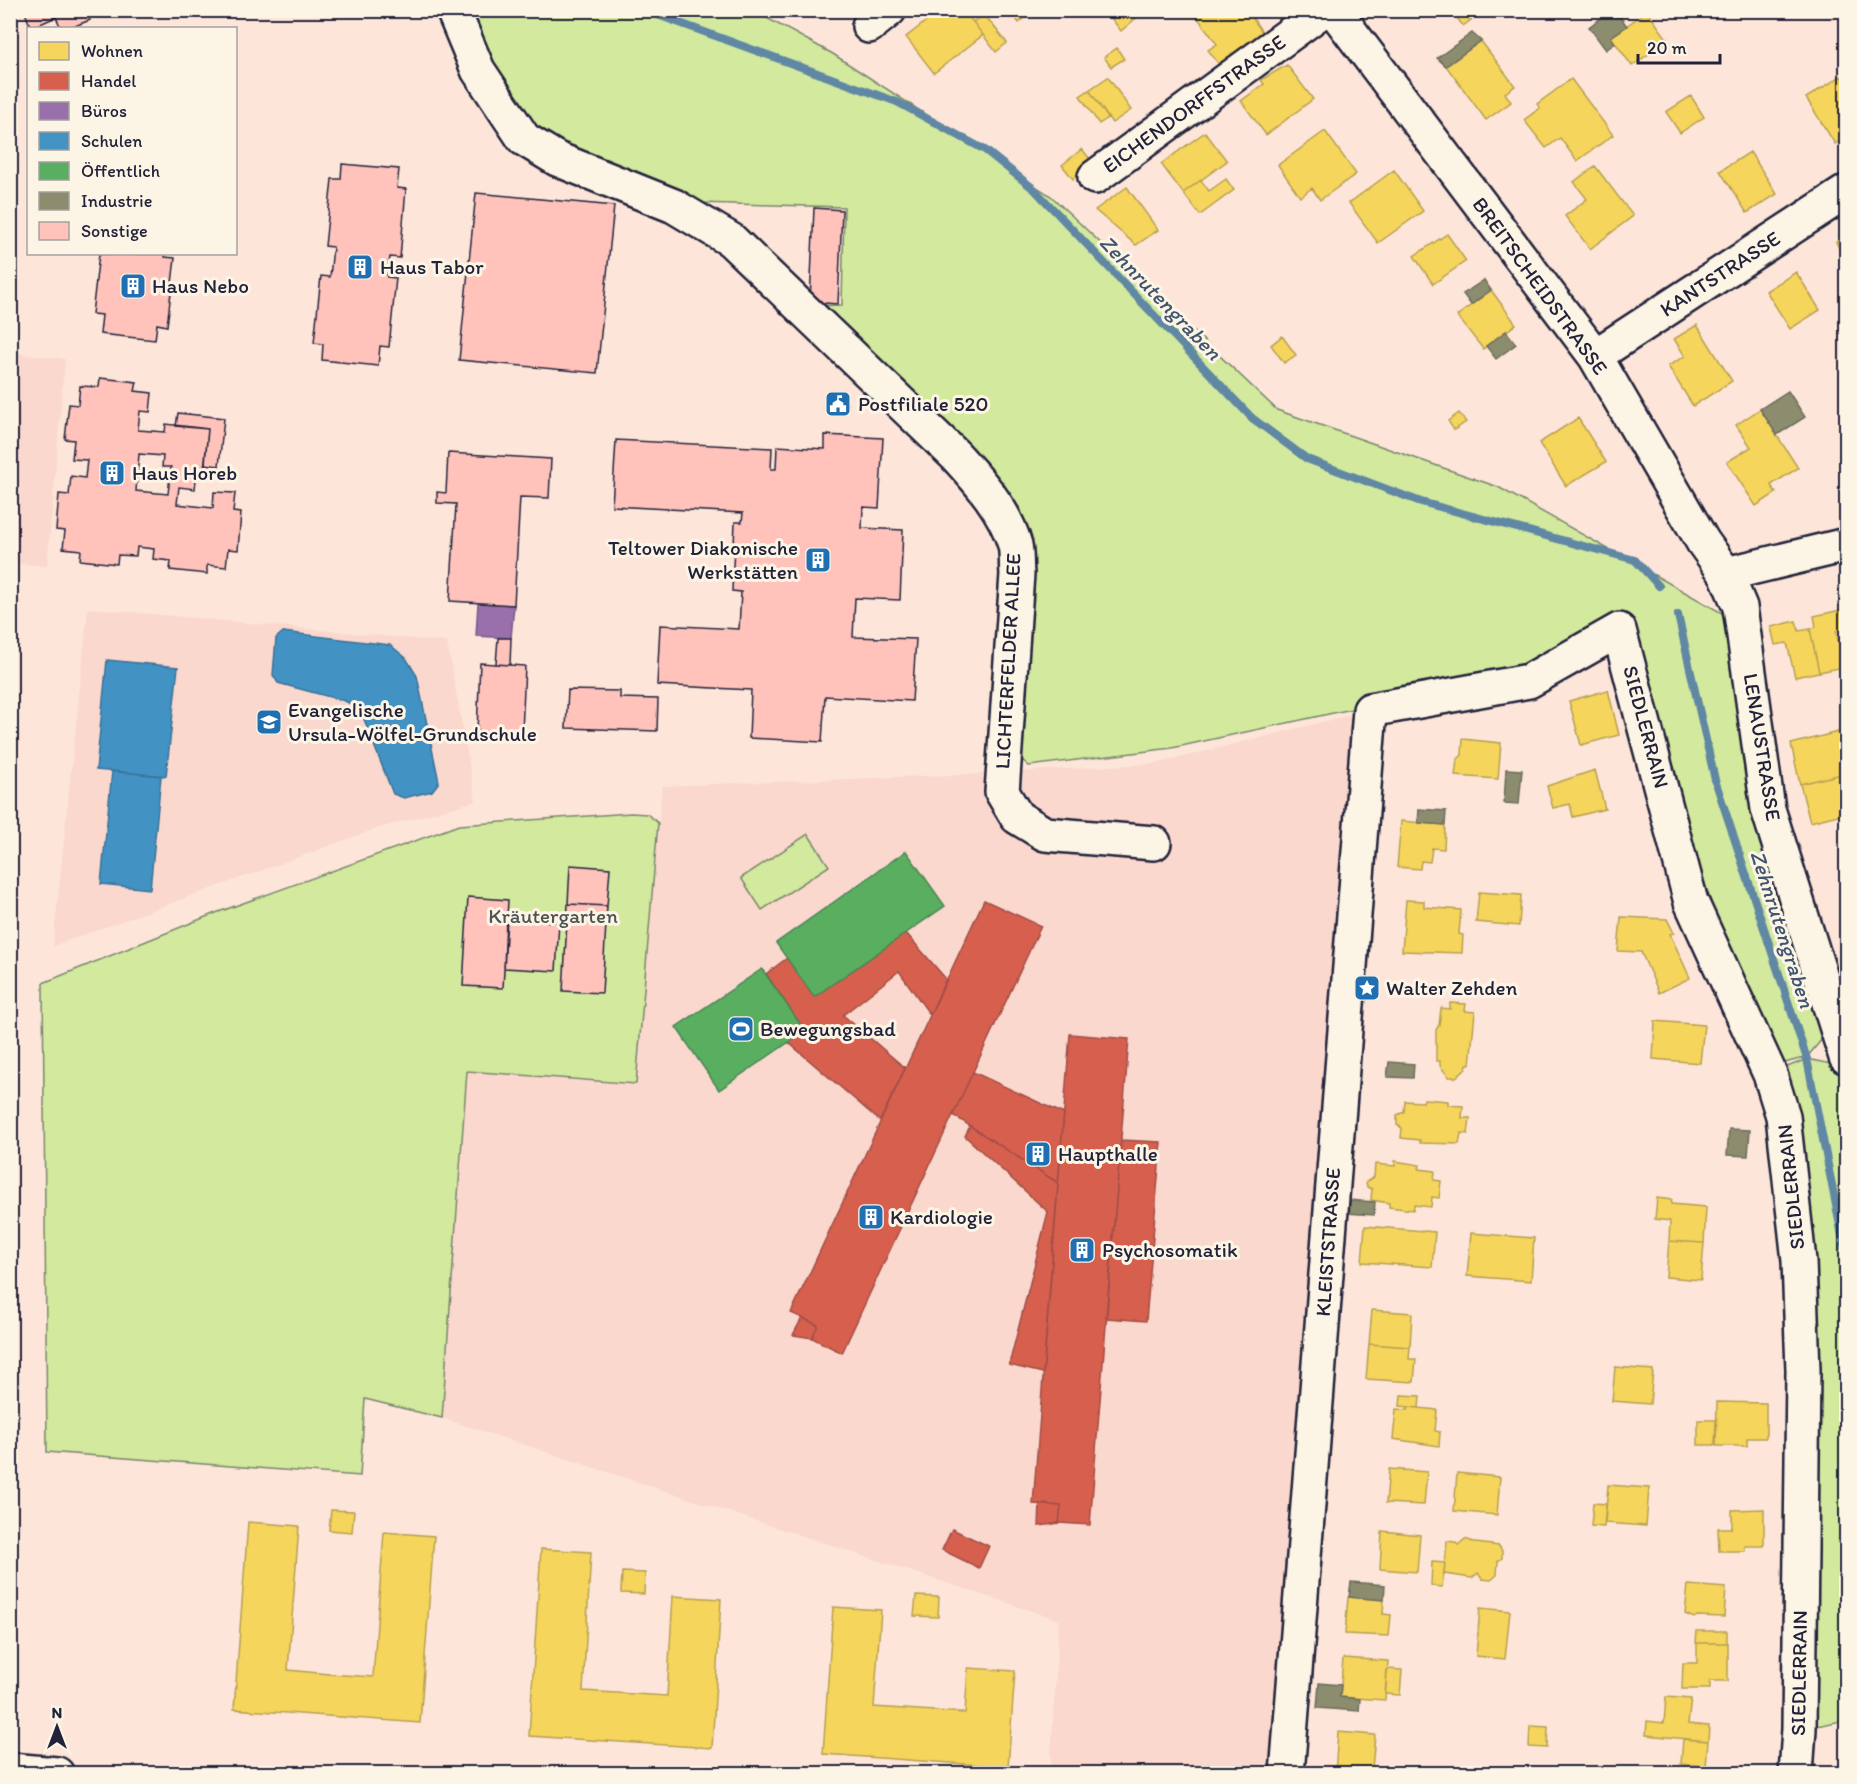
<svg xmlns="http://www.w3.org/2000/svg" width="1857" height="1784" font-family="Itim,sans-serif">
  <rect width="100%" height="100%" fill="#fde6d9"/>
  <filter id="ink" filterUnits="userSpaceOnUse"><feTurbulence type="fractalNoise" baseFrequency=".0167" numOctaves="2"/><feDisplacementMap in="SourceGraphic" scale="12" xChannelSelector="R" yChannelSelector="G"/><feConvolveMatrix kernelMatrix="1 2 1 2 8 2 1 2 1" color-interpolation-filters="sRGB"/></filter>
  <g filter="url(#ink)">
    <path fill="#fad8cd" d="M11,353L65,359L47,566L11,563Z
      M88,608L447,642L476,801L376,829L53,946Z
      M1370,710L1288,1773H1050L1059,1620L442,1418L467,1071L636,1083L662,786L1003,773L1159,763Z"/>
    <path fill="#d2e99e" stroke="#7a866c" stroke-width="1.5" d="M467,11H754L833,54L1051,196L1277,410L1498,487L1722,613L1823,1038L1807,1057L1785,1063L1771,1055L1735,974L1686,827L1628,616L1518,678L1384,702L1172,748L1029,766L1012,751L1023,594L1034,572L1029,539L1019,507L1001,482L981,472L805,306L842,305L844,207L698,203L542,135L483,50Z
      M631,813L647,814L658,823L636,1084L467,1071L442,1418L365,1399L360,1476L47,1452L43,983L213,914L459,825Z
      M808,834L829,866L762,910L741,878Z
      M1807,1059L1846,1067V1720L1812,1727L1803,1370L1770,1074Z"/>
    <path fill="#f6d55c" stroke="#b69f52" stroke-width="1.5" d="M941,10H964L983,35L934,73L906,37Z
      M1010,10H1035L1019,23Z
      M1105,10H1140L1142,13L1121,31Z
      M1192,10H1247L1267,39L1221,67L1208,50L1217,44Z
      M1451,10H1484L1463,26Z
      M1647,11L1668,40L1632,66L1611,37Z
      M984,14L1007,43L996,52L973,22Z
      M1481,41L1515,86L1505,93L1511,102L1486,120L1446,66Z
      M1117,48L1124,59L1111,67L1104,57Z
      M1287,65L1313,99L1266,135L1241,101L1264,84L1261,80Z
      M1841,76L1846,85V137L1835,144L1806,98Z
      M1108,77L1131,110L1112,123L1089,90Z
      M1571,79L1613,135L1577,161L1560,138L1546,148L1524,120L1540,108L1537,104Z
      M1089,90L1108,118L1099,124L1080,96Z
      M1691,96L1704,117L1680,133L1666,112Z
      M1325,131L1356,174L1320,200L1312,188L1300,197L1278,165Z
      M1205,132L1227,161L1183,193L1161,164Z
      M1082,149L1093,163L1073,179L1062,165Z
      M1750,152L1777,194L1747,213L1720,171Z
      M1595,166L1633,216L1590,249L1565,216L1587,199L1574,182Z
      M1394,170L1423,211L1378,243L1349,203Z
      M1226,179L1234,190L1200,215L1183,193L1201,180L1209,191Z
      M1127,187L1158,230L1136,245L1095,210Z
      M1447,234L1466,261L1433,284L1414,256Z
      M1846,236V262L1836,242Z
      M1796,272L1820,310L1790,329L1766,291Z
      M1491,290L1516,324L1483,349L1457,316Z
      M1697,325L1732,381L1693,406L1668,366L1685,356L1674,339Z
      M1282,336L1296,355L1284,363L1271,345Z
      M1760,409L1798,468L1771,485L1776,493L1756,506L1727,462L1751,447L1736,425Z
      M1459,413L1466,422L1454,430L1448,421Z
      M1578,418L1606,462L1566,486L1539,443Z
      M1841,610L1845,629L1836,631L1844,667L1819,672L1810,629L1816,627L1814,616Z
      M1796,621L1799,631L1810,629L1819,672L1795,677L1787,643L1775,645L1771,627Z
      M1608,690L1619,735L1581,745L1569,701Z
      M1842,731L1846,749V773L1800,784L1791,744Z
      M1463,739L1501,743L1498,779L1455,776L1457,760L1462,755Z
      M1595,770L1605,809L1573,817L1570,804L1553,808L1547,786Z
      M1846,773V813L1810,822L1800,784Z
      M1401,821L1445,825L1444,849L1432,848L1430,862L1421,861L1420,869L1397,867Z
      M1479,892L1521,895L1519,926L1476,922Z
      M1406,900L1424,901V907L1461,910L1459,934L1463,935L1462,953L1402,951Z
      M1621,917L1667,919L1674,933L1670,934L1690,978L1659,993L1641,952L1618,951Z
      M1450,1003L1466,1004L1465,1011L1475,1012L1470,1064H1467L1466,1068L1456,1077H1449L1440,1066V1061H1436V1030L1439,1025L1441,1008L1450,1009Z
      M1655,1021L1704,1025L1700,1063L1653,1059Z
      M1424,1099L1448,1101V1105L1463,1106L1462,1118H1470L1468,1134L1461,1133L1459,1144L1420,1143V1140L1401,1138L1402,1128L1397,1125V1115L1404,1112L1405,1101L1423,1102Z
      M1395,1161L1420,1165L1419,1169L1435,1171L1434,1180L1441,1181L1439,1198L1432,1197L1431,1207L1414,1205L1413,1210L1389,1207V1203L1371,1200L1372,1189L1367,1187L1366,1182L1374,1177L1375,1164L1395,1166Z
      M1657,1198L1672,1200L1671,1204L1706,1207L1704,1243L1669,1241L1670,1221L1655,1219Z
      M1365,1226L1435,1232L1432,1267L1362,1262Z
      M1471,1233L1534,1238L1531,1281L1467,1276Z
      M1669,1241L1704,1243L1701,1280L1666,1277Z
      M1372,1310L1412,1313L1410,1347L1369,1344Z
      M1369,1344L1410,1347L1409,1359H1416L1414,1382L1366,1379Z
      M1615,1367L1653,1370L1650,1404L1612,1401Z
      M1401,1395L1420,1396L1419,1408L1400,1406Z
      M1717,1402L1766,1403V1438H1747V1446H1716Z
      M1409,1407L1437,1410L1435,1431L1440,1432L1439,1446L1393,1439L1396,1409L1408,1410Z
      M1698,1420H1716L1715,1445H1698Z
      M1389,1469L1427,1472L1424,1505L1386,1503Z
      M1457,1473L1500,1477L1497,1515L1454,1511Z
      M1608,1485L1649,1488L1646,1526L1605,1523Z
      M1593,1503L1606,1504L1604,1527L1591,1526Z
      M1764,1509V1546H1745V1551H1719L1718,1528H1732V1510Z
      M331,1510L354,1511L352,1532L329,1530Z
      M248,1522L299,1526L288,1670L329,1674L373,1677L384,1532L434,1536L420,1723L234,1709Z
      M1382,1531L1420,1535L1417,1572L1380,1569Z
      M1465,1539L1476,1543L1499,1546L1502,1551V1558L1498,1561L1497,1575L1491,1580L1482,1579L1478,1573L1472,1578L1444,1574L1447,1541L1455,1542L1458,1545Z
      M541,1549L591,1552L583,1691L667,1696L673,1596L721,1599L712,1748L529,1736Z
      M1432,1562L1445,1563L1442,1587L1431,1586Z
      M622,1572L645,1573L644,1594L621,1593Z
      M1688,1585L1726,1588L1724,1617L1697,1616L1694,1618L1685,1614Z
      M916,1596L939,1597L938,1617L914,1616Z
      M1348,1597L1384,1600L1383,1614L1391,1615L1389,1636L1345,1634Z
      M833,1607L881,1610L874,1707L965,1713L968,1668L1015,1671L1008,1767L823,1754Z
      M1480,1608L1510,1611L1505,1659L1476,1656Z
      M1697,1631H1727V1643H1696Z
      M1697,1643H1728V1681H1710V1689H1682L1683,1663H1697Z
      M1343,1658L1388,1661L1385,1700L1340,1697Z
      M1387,1669L1402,1670L1400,1695L1385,1694Z
      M1666,1697L1691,1699L1688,1724L1709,1726L1708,1741L1646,1735L1647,1721L1664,1723Z
      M1530,1726L1548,1727L1547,1748L1529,1747Z
      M1338,1732L1375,1735L1372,1769L1349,1767V1774H1335Z
      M1683,1739L1708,1741L1706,1766L1681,1764Z"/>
    <path fill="#d6604d" stroke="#a04d48" stroke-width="1.5" d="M984,900L1041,926L842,1353L812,1338L818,1325L791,1313Z
      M906,933L946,979L930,1015L899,971L843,1015L905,1068L880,1121L788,1042L805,1031L766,974L787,958L814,997Z
      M1070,1034L1129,1039L1090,1525L1059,1523L1061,1506L1033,1504Z
      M973,1072L1064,1114L1058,1183L953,1115Z
      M970,1126L1058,1183L1043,1373L1009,1365L1048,1212L965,1136Z
      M1121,1140L1161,1142L1146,1321L1106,1318Z
      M802,1318L818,1325L812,1338L793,1335Z
      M1040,1504L1061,1506L1059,1523L1039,1526Z
      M952,1529L989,1546L979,1568L942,1550Z"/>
    <path fill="#9970ab" stroke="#755989" stroke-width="1.5" d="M478,603L514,605L511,638L476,636Z"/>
    <path fill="#4393c3" stroke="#39719a" stroke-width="1.5" d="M283,632L390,645L406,658L417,676L439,782L432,791L404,798L393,794L360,709L345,701L278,683L273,675L276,638Z
      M107,660L178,667L166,776L96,770Z
      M112,771L161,776L150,889L101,884Z"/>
    <path fill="#5aae61" stroke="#498456" stroke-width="1.5" d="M831,397L848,404L846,411L828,405Z
      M906,851L945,906L814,997L776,943Z
      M762,969L805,1031L719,1090L676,1027Z"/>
    <path fill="#8c8c6e" stroke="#6c6c5f" stroke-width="1.5" d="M1611,10H1615L1627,26L1611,37L1615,43L1606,50L1589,27Z
      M1472,33L1481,41L1446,66L1437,58Z
      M1484,280L1491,290L1471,305L1463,294Z
      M1506,331L1516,344L1496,359L1486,346Z
      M1788,391L1805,417L1777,435L1760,409Z
      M1506,769L1522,770L1519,804L1504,803Z
      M1419,809L1446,811L1445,825L1418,823Z
      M1389,1062L1414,1064L1413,1078L1387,1077Z
      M1729,1129L1750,1130L1748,1156L1727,1155Z
      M1348,1200L1375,1202L1374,1215L1346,1213Z
      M1351,1582L1385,1585L1384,1600L1349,1597Z
      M1319,1683L1341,1685L1340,1697L1360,1699L1359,1711L1317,1708Z"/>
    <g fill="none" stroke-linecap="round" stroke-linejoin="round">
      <path stroke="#6087a4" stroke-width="8" d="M644,10L897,102L985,150L1034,189L1252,418L1307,459L1421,502L1635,560L1659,586
        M1678,615L1715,780L1807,1059L1846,1256"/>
    </g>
    <path fill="#ffc3bc" stroke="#22223b" stroke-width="1.5" fill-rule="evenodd" d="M24,10H85L90,20L70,28H61L56,17L31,28Z
      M342,164L399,169L397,188L406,189L400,258L390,257L387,277L396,278L389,347L380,346L378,366L322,360L323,344L314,343L321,276L330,277L333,247L325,246L332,179H341Z
      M476,193L614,206L597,373L459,360Z
      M814,208L842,210L838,304L810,302Z
      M99,254H165V257L175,258L167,326L157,324L155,340L100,334L102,315L92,314Z
      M100,378L137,382L135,391L152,393L150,412L140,411L138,430L165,432L166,424L208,429L204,470L197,469L195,489L179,487L177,504L213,508L214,492L235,493L233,512L241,513L238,550L228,549L226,567L207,565V574L170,570L171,561L153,559L154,549L137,547L136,556L118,555L117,564L80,560L81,550L63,548L65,531L56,530L59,494L69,495L71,476L85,478L87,460L72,459L74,440L65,439L69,404L78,405L80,386L99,387ZM139,454L163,456L162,467H171L168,494L136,491Z
      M178,413L224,418L219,466L205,464L208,429L176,426Z
      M825,435L883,438L879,508L863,507L862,528L903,530L900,600L855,598L853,637L916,639L912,701L825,696L822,742L749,738L751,690L657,685L660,625L739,629L741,592L732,591L735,522H742L743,513L612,506L616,440L772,448L771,469H776L777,446L825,449Z
      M448,453L551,459L549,498L520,497L514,605L450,601L456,504L437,503V492L446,493Z
      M498,638H511L510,665L496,664Z
      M480,663L525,666L522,733L477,731Z
      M568,690L620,691V698L658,699L657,731L566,728Z
      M570,865L610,868L607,906L568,904Z
      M468,897L508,900L503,988L463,986Z
      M568,904L607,906L602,993L563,991Z
      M506,919L559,922L556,971L504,968Z"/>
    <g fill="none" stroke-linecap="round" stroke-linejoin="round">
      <g stroke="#22223b" stroke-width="38">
        <path id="minor" d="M453,10L478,70L524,139L557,159L674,206L731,240L955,455C979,481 1005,510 1015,545C1017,554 1016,565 1017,574L1002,792L1017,817L1045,834L1154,843
          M1334,10L1595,356L1703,542L1726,574L1740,607L1768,809L1846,1057
          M869,26L889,10
          M1095,177L1323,10
          M1595,356L1846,192
          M1726,574L1846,545
          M10,1770L57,1774
          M1287,1774L1370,710L1529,681L1619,630L1691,902L1770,1074L1783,1116L1799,1261L1803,1370L1799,1729L1796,1774"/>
      </g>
      <use href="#minor" stroke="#fcf5e5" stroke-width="33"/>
    </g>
  </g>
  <defs>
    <g id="building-square" transform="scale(1.35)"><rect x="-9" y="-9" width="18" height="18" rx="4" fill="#1f6fb2" stroke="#fcf5e5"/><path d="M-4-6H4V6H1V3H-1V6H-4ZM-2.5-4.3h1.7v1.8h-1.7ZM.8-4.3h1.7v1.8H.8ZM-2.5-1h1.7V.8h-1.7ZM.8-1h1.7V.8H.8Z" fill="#fff"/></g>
    <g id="civic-square" transform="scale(1.35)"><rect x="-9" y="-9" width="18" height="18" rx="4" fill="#1f6fb2" stroke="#fcf5e5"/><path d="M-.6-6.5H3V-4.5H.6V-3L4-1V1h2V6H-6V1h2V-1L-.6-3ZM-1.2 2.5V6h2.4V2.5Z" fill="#fff"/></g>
    <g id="school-square" transform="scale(1.35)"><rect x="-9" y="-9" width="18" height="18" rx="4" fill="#1f6fb2" stroke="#fcf5e5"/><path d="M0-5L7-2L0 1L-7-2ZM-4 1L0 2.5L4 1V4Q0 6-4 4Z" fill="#fff"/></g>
    <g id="sight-square" transform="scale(1.35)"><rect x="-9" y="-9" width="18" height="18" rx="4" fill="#1f6fb2" stroke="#fcf5e5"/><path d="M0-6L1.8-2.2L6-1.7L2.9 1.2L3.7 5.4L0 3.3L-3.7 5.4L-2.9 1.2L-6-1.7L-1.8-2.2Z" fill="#fff"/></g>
    <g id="stadium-square" transform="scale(1.35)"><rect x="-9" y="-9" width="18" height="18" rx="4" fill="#1f6fb2" stroke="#fcf5e5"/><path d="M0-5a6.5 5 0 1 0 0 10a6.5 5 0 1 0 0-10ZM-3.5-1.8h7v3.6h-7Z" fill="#fff"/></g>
  </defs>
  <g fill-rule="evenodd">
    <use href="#building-square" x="360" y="267"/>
    <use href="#building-square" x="133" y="286"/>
    <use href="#civic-square" x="838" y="404"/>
    <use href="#building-square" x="112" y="473"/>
    <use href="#building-square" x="818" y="560"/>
    <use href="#school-square" x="269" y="722"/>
    <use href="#sight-square" x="1367" y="988"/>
    <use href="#stadium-square" x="741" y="1029"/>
    <use href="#building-square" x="1038" y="1154"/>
    <use href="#building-square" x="871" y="1217"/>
    <use href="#building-square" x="1082" y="1250"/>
  </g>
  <g text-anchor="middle" stroke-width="6" stroke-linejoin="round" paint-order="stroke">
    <g font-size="21" fill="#22223b" stroke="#fcf5e5">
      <text transform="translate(1194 104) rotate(-36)" y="7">EICHENDORFFSTRASSE</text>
      <text transform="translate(1720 274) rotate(-33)" y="7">KANTSTRASSE</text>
      <text transform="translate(1540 286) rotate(54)" y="7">BREITSCHEIDSTRASSE</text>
      <text transform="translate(1008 661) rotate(-87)" y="7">LICHTERFELDER ALLEE</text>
      <text transform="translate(1646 727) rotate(75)" y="7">SIEDLERRAIN</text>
      <text transform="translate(1762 747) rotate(81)" y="7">LENAUSTRASSE</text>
      <text transform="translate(1791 1187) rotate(-96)" y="7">SIEDLERRAIN</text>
      <text transform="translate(1328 1242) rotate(-86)" y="7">KLEISTSTRASSE</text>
      <text transform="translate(1799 1673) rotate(-89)" y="7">SIEDLERRAIN</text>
    </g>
    <g font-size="21" fill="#22223b" stroke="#fcf5e5" text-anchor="start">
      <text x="380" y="274">Haus Tabor</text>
      <text x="152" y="293">Haus Nebo</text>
      <text x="858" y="411">Postfiliale 520</text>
      <text x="132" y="480">Haus Horeb</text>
      <text x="798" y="555" text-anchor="end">Teltower Diakonische<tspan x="798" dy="24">Werkstätten</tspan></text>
      <text x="288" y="717">Evangelische<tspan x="288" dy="24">Ursula-Wölfel-Grundschule</tspan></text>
      <text x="1386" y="995">Walter Zehden</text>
      <text x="760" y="1036">Bewegungsbad</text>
      <text x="1058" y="1161">Haupthalle</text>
      <text x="890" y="1224">Kardiologie</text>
      <text x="1102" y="1257">Psychosomatik</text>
    </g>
    <g font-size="21" fill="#4e5454" stroke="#fcf5e5">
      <text x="553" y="923">Kräutergarten</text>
    </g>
    <g font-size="22" font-style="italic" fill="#415570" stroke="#fcf5e5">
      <text transform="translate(1161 297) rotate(46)" y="8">Zehnrutengraben</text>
      <text transform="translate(1783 929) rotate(72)" y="8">Zehnrutengraben</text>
    </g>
  </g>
  <rect width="1857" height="1784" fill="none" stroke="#fcf5e5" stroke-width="36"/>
  <rect x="18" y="18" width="1821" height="1748" fill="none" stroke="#22223b" stroke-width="2" filter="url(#ink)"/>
  <rect x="27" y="27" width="210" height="228" fill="#fcf5e5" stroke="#a5a1a1" stroke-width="1.5"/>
  <rect x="39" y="42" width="30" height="18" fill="#f6d55c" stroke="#a5a1a1" stroke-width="1.5"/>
  <text x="81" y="57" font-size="18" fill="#22223b">Wohnen</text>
  <rect x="39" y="72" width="30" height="18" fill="#d6604d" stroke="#a5a1a1" stroke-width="1.5"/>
  <text x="81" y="87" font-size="18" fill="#22223b">Handel</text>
  <rect x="39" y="102" width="30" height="18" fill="#9970ab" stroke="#a5a1a1" stroke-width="1.5"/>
  <text x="81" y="117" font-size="18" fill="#22223b">Büros</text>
  <rect x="39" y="132" width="30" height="18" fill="#4393c3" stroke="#a5a1a1" stroke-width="1.5"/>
  <text x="81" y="147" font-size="18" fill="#22223b">Schulen</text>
  <rect x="39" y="162" width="30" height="18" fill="#5aae61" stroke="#a5a1a1" stroke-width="1.5"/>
  <text x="81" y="177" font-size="18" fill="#22223b">Öffentlich</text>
  <rect x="39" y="192" width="30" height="18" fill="#8c8c6e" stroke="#a5a1a1" stroke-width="1.5"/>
  <text x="81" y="207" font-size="18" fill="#22223b">Industrie</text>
  <rect x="39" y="222" width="30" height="18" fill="#ffc3bc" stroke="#a5a1a1" stroke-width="1.5"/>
  <text x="81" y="237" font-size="18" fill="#22223b">Sonstige</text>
  <g transform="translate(57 1727)" stroke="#fcf5e5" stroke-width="4.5" paint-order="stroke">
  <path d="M0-4.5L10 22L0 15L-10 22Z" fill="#22223b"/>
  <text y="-9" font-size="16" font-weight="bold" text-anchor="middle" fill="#22223b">N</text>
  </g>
  <path d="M1638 54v9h82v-9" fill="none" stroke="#22223b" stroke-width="3"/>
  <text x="1647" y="54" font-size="18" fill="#22223b" stroke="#fcf5e5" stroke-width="4.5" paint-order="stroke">20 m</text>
</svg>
